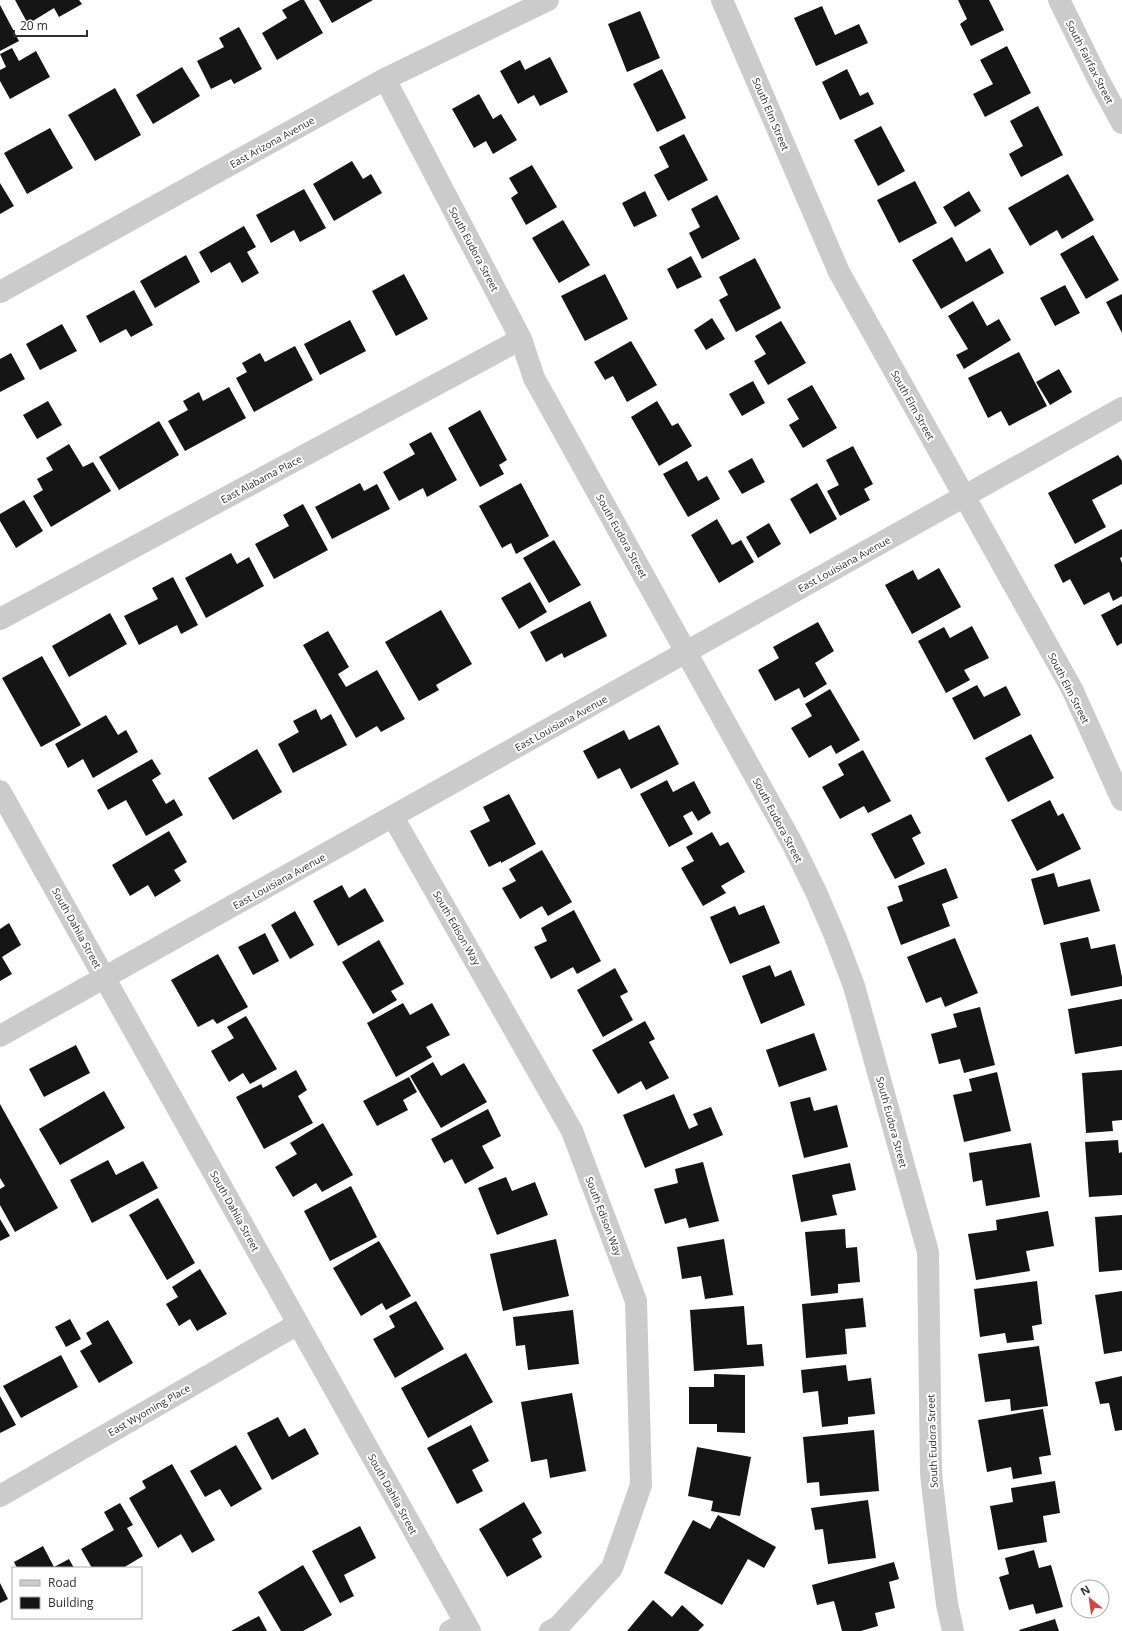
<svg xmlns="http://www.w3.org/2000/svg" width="1122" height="1631" font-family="'Open Sans',sans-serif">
  <rect width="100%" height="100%" fill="#fff"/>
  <path fill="#151515" d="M15,0H79L82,4L59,17L54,8L28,24Z
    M300,0H304L323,33L277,60L262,33L287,18L282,10Z
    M319,0H373L332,23Z
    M958,0H989L1004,30L971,46L960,24L967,19Z
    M0,5L19,41L0,51Z
    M822,6L835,35L859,24L868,43L816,66L794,18Z
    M640,11L660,58L627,72L608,24Z
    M239,27L262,69L234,84L231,79L211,89L197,61L224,47L219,38Z
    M1007,46L1031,93L985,117L973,94L993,84L980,60Z
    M12,48L19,61L36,51L50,77L10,99L0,81V70L6,67L0,54Z
    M550,57L568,92L540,106L534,95L518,104L500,71L520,60L525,70Z
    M182,67L200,96L153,124L136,95Z
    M662,69L686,118L657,132L633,84Z
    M847,69L860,96L868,92L874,104L840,120L822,82Z
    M115,88L141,135L95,161L68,115Z
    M479,94L493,119L501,114L517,140L493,154L486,141L474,148L452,109Z
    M1038,106L1063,155L1021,177L1009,154L1023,146L1010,121Z
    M881,126L905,171L878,186L854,140Z
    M50,128L73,168L27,194L4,153Z
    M684,134L708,180L668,201L654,175L669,167L659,147Z
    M352,161L363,179L371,174L382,193L334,221L313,184Z
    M532,165L557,207L526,225L511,198L518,193L509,178Z
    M1068,174L1094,220L1062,239L1057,230L1030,246L1008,208Z
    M915,181L937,223L899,243L877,200Z
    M0,183L14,206L0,214Z
    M304,189L326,228L300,242L294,230L271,243L256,215Z
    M645,191L657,216L634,227L622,203Z
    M969,191L981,211L955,227L943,207Z
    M717,195L740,239L702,259L689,233L700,227L691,209Z
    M563,220L590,265L559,283L532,238Z
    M244,226L256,247L247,252L259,273L242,283L230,262L211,273L199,252Z
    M1093,235L1119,280L1086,299L1060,254Z
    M952,237L966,262L990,248L1004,273L941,309L912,260Z
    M186,255L200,282L155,308L140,281Z
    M691,256L702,277L677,289L667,269Z
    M755,258L781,308L736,332L719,300L728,295L719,277Z
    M404,274L428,319L396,336L372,291Z
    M605,274L628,319L585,341L561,296Z
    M1065,285L1080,313L1055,326L1040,298Z
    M134,290L153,325L131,337L126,329L100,343L86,316Z
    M1122,294V333L1106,302Z
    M973,301L987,326L999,319L1011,340L964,369L956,355L968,349L948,316Z
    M712,318L725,339L706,350L694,330Z
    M350,320L366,351L320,375L304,344Z
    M781,321L806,363L768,385L754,361L766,354L755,336Z
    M62,324L77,351L40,370L26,344Z
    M631,341L657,385L627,402L613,376L605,380L594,362Z
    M295,346L313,380L254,412L236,378L247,372L242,363L260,353L265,362Z
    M1019,352L1047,406L1009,426L1001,411L988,418L968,378Z
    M11,353L25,379L0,392V359Z
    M1059,369L1072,392L1050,405L1036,382Z
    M753,381L765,403L742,416L729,394Z
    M812,385L837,428L803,448L789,425L799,419L787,399Z
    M229,387L246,418L185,451L168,421L188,410L183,401L199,392L203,401Z
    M48,401L62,425L37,439L23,415Z
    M657,401L672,426L678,423L692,446L659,466L631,417Z
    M480,410L507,460L499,465L504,474L480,487L448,428Z
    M159,421L179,455L119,490L99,457Z
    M431,432L457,480L427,497L423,488L399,501L383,472L415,454L409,444Z
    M69,444L83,467L93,462L111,491L51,527L33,496L43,490L37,479L53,470L46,458Z
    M853,446L873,484L864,489L870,500L840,516L827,491L839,485L826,460Z
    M1118,455L1122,461V484L1092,500L1106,527L1075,544L1048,493Z
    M752,458L765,482L742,494L728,471Z
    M687,461L698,481L707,476L720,499L688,517L663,474Z
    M360,483L364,491L377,484L390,509L332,539L315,507Z
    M521,483L549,536L516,554L511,543L502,548L479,506Z
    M817,483L837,519L810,534L790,499Z
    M24,500L43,531L16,548L0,521V514Z
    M303,504L328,550L274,579L255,544L289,526L283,515Z
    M717,519L732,545L741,540L754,562L719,583L691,535Z
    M769,523L781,544L758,558L746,537Z
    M1122,529V557L1120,558L1122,563V596L1113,601L1109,592L1084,605L1070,579L1063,583L1054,565Z
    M554,540L581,585L549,603L523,558Z
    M231,553L237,564L249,557L264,586L206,618L185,578Z
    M939,568L961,607L912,634L885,585L913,570L918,580Z
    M173,577L198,625L181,634L177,625L139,645L124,616L158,599L152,588Z
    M530,582L547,612L519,629L501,598Z
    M590,601L607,636L564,658L562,653L546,662L530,632Z
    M1122,604V643L1117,646L1101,615Z
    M441,610L472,664L436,685L439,690L419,701L385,642Z
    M110,613L127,644L69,677L52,646Z
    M818,622L834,651L815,663L827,684L804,698L799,688L775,701L758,670L779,658L773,647Z
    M972,626L989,658L964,670L970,680L946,693L918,641L944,627L950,638Z
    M328,631L349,667L338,674L346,687L377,670L405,719L381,732L377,726L356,738L303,645Z
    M42,656L81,725L41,747L2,678Z
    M977,685L984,697L1006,686L1021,715L974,740L952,698Z
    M830,689L860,740L836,754L831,745L809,758L791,728L812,716L805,704Z
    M316,709L321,720L331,714L347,745L293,773L278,744L299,732L293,721Z
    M106,715L118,735L126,730L138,752L93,778L83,759L68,768L55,744Z
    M659,725L679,764L631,789L620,768L598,779L583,751L624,730L629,740Z
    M1031,734L1054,778L1008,802L985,758Z
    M257,749L282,792L233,820L208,778Z
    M863,750L891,801L868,813L864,806L840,819L822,787L844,775L838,764Z
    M152,759L161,774L152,780L166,804L174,799L183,815L146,836L126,800L108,810L97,790Z
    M667,780L673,792L694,781L711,813L698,821L692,811L683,816L693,834L669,847L640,794Z
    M509,794L536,844L501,863V861L489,867L470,831L490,821L483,807Z
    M1050,800L1058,816L1063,813L1081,849L1037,871L1011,820Z
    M911,814L921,833L912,838L925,864L895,879L871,834Z
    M169,831L187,862L174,870L181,881L155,897L148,885L130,896L112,865Z
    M712,832L720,846L728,842L745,872L721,886L726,893L703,906L681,868L694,861L686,847Z
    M542,850L572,902L548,916L542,906L520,919L502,888L516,881L509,869Z
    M946,868L958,898L942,904L950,926L901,945L887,907L903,901L898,886Z
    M1054,873L1058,887L1090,879L1100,911L1044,925L1031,879Z
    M342,885L349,898L365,888L384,921L338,946L313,901Z
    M764,905L780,943L730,964L710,917L735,906L739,915Z
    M574,910L601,961L577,974L573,967L551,979L534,947L547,941L541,928Z
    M295,911L314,945L290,959L271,925Z
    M9,923L21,945L2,957L12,974L0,981V929Z
    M265,933L279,961L253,975L238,947Z
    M1088,937L1091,949L1115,944L1122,977V986L1071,996L1060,943Z
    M955,938L978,993L945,1007L941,997L926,1003L907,957Z
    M379,940L404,984L391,991L397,1000L373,1014L342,962Z
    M218,954L248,1007L217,1024L213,1019L198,1027L171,980Z
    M770,965L775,977L791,970L805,1005L761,1024L742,976Z
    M615,968L628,992L620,996L633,1020L603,1037L577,990Z
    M1122,999V1046L1075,1054L1068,1009Z
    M403,1003L410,1015L432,1003L450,1035L426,1047L432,1057L396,1077L367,1023Z
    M980,1007L995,1065L964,1073L960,1059L939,1064L931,1034L957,1027L953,1014Z
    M246,1016L277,1069L250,1084L243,1073L229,1082L211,1051L234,1038L227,1027Z
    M645,1021L655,1039L649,1042L669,1078L646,1090L641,1081L618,1094L592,1050Z
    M814,1033L827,1070L779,1087L766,1050Z
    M76,1045L90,1073L44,1097L29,1069Z
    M433,1062L441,1076L464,1063L487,1102L441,1128L410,1076Z
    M296,1070L307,1090L298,1096L313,1123L264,1149L236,1097L261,1084L263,1088Z
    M1122,1070V1120L1112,1121L1113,1131L1086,1133L1082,1073Z
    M997,1072L1011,1131L964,1142L953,1095L972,1091L969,1079Z
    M409,1077L417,1092L403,1100L408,1110L377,1126L363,1101Z
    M104,1091L125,1128L60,1165L39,1129Z
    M674,1094L689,1129L698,1125L693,1114L711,1107L723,1135L645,1168L623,1115Z
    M810,1097L814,1111L837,1105L848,1147L804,1158L790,1102Z
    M0,1104L58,1208L15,1232L0,1205V1189L5,1186L0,1178Z
    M488,1109L501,1136L482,1146L494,1168L465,1184L452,1159L444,1163L431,1139Z
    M323,1123L353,1175L322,1192L316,1183L293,1197L275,1167L297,1154L290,1143Z
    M1118,1140L1119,1153L1122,1152V1195L1089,1197L1085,1142Z
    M1031,1143L1040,1197L986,1206L982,1180L973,1182L969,1153Z
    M108,1160L116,1175L143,1161L158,1188L92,1223L70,1180Z
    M703,1162L719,1221L689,1228L686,1218L665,1224L654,1189L678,1183L675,1169Z
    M850,1163L856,1190L832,1195L837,1215L801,1222L792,1175Z
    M506,1177L512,1191L535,1182L548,1215L497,1235L478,1188Z
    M351,1186L377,1237L330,1261L304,1211Z
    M158,1198L195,1263L167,1280L129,1215Z
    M1048,1211L1054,1246L1026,1251L1030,1271L976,1280L968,1234L997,1230L996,1220Z
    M1122,1215V1270L1099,1272L1095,1217Z
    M0,1219L10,1236L0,1241Z
    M845,1229L846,1248L857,1247L860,1282L838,1284V1293L811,1296L805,1232Z
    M556,1239L569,1296L503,1311L490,1254Z
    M724,1239L733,1295L705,1299L701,1276L682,1279L677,1247Z
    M379,1241L411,1296L386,1310L382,1303L361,1316L333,1268Z
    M200,1269L227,1314L197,1331L190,1319L179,1326L166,1304L178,1297L172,1287Z
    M1037,1281L1042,1324L1032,1326L1034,1340L1007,1343L1005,1333L980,1337L974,1289Z
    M1122,1291V1351L1104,1354L1095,1295Z
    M863,1298L866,1327L845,1329L847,1354L806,1358L802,1304Z
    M416,1301L444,1349L395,1378L373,1339L395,1327L389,1316Z
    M744,1306L747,1345L762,1344L764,1366L694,1371L690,1310Z
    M573,1310L579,1364L528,1370L525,1345L516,1346L513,1317Z
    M70,1319L81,1339L66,1347L55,1327Z
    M108,1320L133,1363L99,1383L80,1351L92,1344L86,1333Z
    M1039,1346L1048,1406L1011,1411L1010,1399L985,1402L978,1354Z
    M466,1353L493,1402L428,1438L401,1388Z
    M61,1355L78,1387L21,1418L3,1386Z
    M846,1365L848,1381L871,1378L875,1414L848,1417V1424L822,1427L818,1391L803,1393L801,1370Z
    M714,1374L745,1375V1433L717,1432V1424H689V1387H714Z
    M1122,1376V1430L1115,1431L1109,1403L1100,1404L1095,1382Z
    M572,1393L586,1471L550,1478L547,1459L531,1462L521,1402Z
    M0,1396L16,1425L0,1433Z
    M1043,1409L1051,1455L1039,1457L1042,1474L1013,1479L1011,1467L987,1472L978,1420Z
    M278,1417L289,1437L305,1428L319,1454L272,1480L247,1433Z
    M471,1425L489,1461L472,1470L483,1491L457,1504L427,1448Z
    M874,1430L879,1491L820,1496L819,1482L807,1483L803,1437Z
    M236,1445L262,1489L231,1507L220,1489L205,1497L190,1471Z
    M697,1447L751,1457L740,1516L711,1511L713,1501L688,1496Z
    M172,1464L215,1540L192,1553L181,1534L158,1548L129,1498L146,1488L142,1481Z
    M1055,1481L1060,1513L1043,1516L1047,1542L998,1550L990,1506L1013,1502L1011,1488Z
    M868,1500L876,1558L828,1564L823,1529L815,1530L811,1508Z
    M524,1502L542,1533L532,1539L542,1557L507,1577L479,1529Z
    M120,1503L133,1525L127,1528L143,1556L123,1568H92L81,1549L114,1530L104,1512Z
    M718,1515L776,1547L764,1568L748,1559L722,1605L664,1573L693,1520L710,1529Z
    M360,1526L376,1558L344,1575L354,1596L340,1603L312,1551Z
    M43,1546L54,1567L69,1559L74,1568H17L14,1562Z
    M1034,1550L1039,1568L1051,1565L1063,1607L1036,1614L1033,1604L1009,1610L999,1577L1009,1574L1005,1558Z
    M894,1562L899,1579L889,1582L895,1608L875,1613L878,1626L861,1631H842L834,1601L817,1605L812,1585Z
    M303,1565L332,1615L303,1631H281L258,1592Z
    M0,1583L8,1599L0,1603Z
    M653,1600L672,1617L682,1605L704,1625L698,1631H627Z
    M259,1616L267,1631H231Z
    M1055,1619L1059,1631H1020L1019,1630Z"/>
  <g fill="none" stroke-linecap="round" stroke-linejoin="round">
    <path stroke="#cbcbcb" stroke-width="22" d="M722,0L839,272L1072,689L1122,800
      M1059,0L1098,79L1122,123
      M385,79L521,339L534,378L792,843L816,892L835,936L854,986L928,1252L931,1474L937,1526L947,1604L953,1631
      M0,292L385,79L548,0
      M0,619L521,339
      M393,817L572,1131L636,1301L641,1485L612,1568L559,1626L550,1631
      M0,1496L298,1324
      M450,1631L465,1623"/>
    <path stroke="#cbcbcb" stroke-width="22" d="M0,791L470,1631
      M0,1036L1122,408"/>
  </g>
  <g text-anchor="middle" stroke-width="4" stroke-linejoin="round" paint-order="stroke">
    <g font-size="10" fill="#2e2e2e" stroke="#fff">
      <text transform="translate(1090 62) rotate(63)" y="4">South Fairfax Street</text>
      <text transform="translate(771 114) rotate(67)" y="4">South Elm Street</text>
      <text transform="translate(272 142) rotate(-29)" y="4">East Arizona Avenue</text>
      <text transform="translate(474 249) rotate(62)" y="4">South Eudora Street</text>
      <text transform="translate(913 405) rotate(61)" y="4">South Elm Street</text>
      <text transform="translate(261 479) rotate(-28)" y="4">East Alabama Place</text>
      <text transform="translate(622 536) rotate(61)" y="4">South Eudora Street</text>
      <text transform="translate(844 564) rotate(-29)" y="4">East Louisiana Avenue</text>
      <text transform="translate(1069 688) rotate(63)" y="4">South Elm Street</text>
      <text transform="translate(561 723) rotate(-29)" y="4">East Louisiana Avenue</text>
      <text transform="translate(778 820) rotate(62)" y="4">South Eudora Street</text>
      <text transform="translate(279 881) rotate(-29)" y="4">East Louisiana Avenue</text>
      <text transform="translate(77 928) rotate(61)" y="4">South Dahlia Street</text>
      <text transform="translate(457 928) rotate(60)" y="4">South Edison Way</text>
      <text transform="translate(892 1122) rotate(75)" y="4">South Eudora Street</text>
      <text transform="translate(235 1211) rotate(61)" y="4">South Dahlia Street</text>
      <text transform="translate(604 1216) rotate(69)" y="4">South Edison Way</text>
      <text transform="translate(149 1410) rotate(-30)" y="4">East Wyoming Place</text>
      <text transform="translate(932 1441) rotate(-92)" y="4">South Eudora Street</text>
      <text transform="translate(393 1494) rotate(61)" y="4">South Dahlia Street</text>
    </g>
  </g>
  <rect x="12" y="1567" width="130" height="52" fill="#ffffff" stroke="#ababab"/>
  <rect x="20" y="1580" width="20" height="6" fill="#cbcbcb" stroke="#ababab"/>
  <text x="48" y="1587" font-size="12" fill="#2e2e2e">Road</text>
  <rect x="20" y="1597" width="20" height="12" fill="#151515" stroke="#ababab"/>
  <text x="48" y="1607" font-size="12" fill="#2e2e2e">Building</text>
  <g transform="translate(1090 1599) rotate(331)"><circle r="19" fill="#ffffff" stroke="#ababab"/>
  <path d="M0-3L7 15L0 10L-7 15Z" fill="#d24644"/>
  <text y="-6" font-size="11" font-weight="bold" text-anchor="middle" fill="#2e2e2e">N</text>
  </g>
  <path d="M14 30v6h73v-6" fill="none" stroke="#2e2e2e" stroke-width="2"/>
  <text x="20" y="30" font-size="12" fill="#2e2e2e" stroke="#ffffff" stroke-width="3" paint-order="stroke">20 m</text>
</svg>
